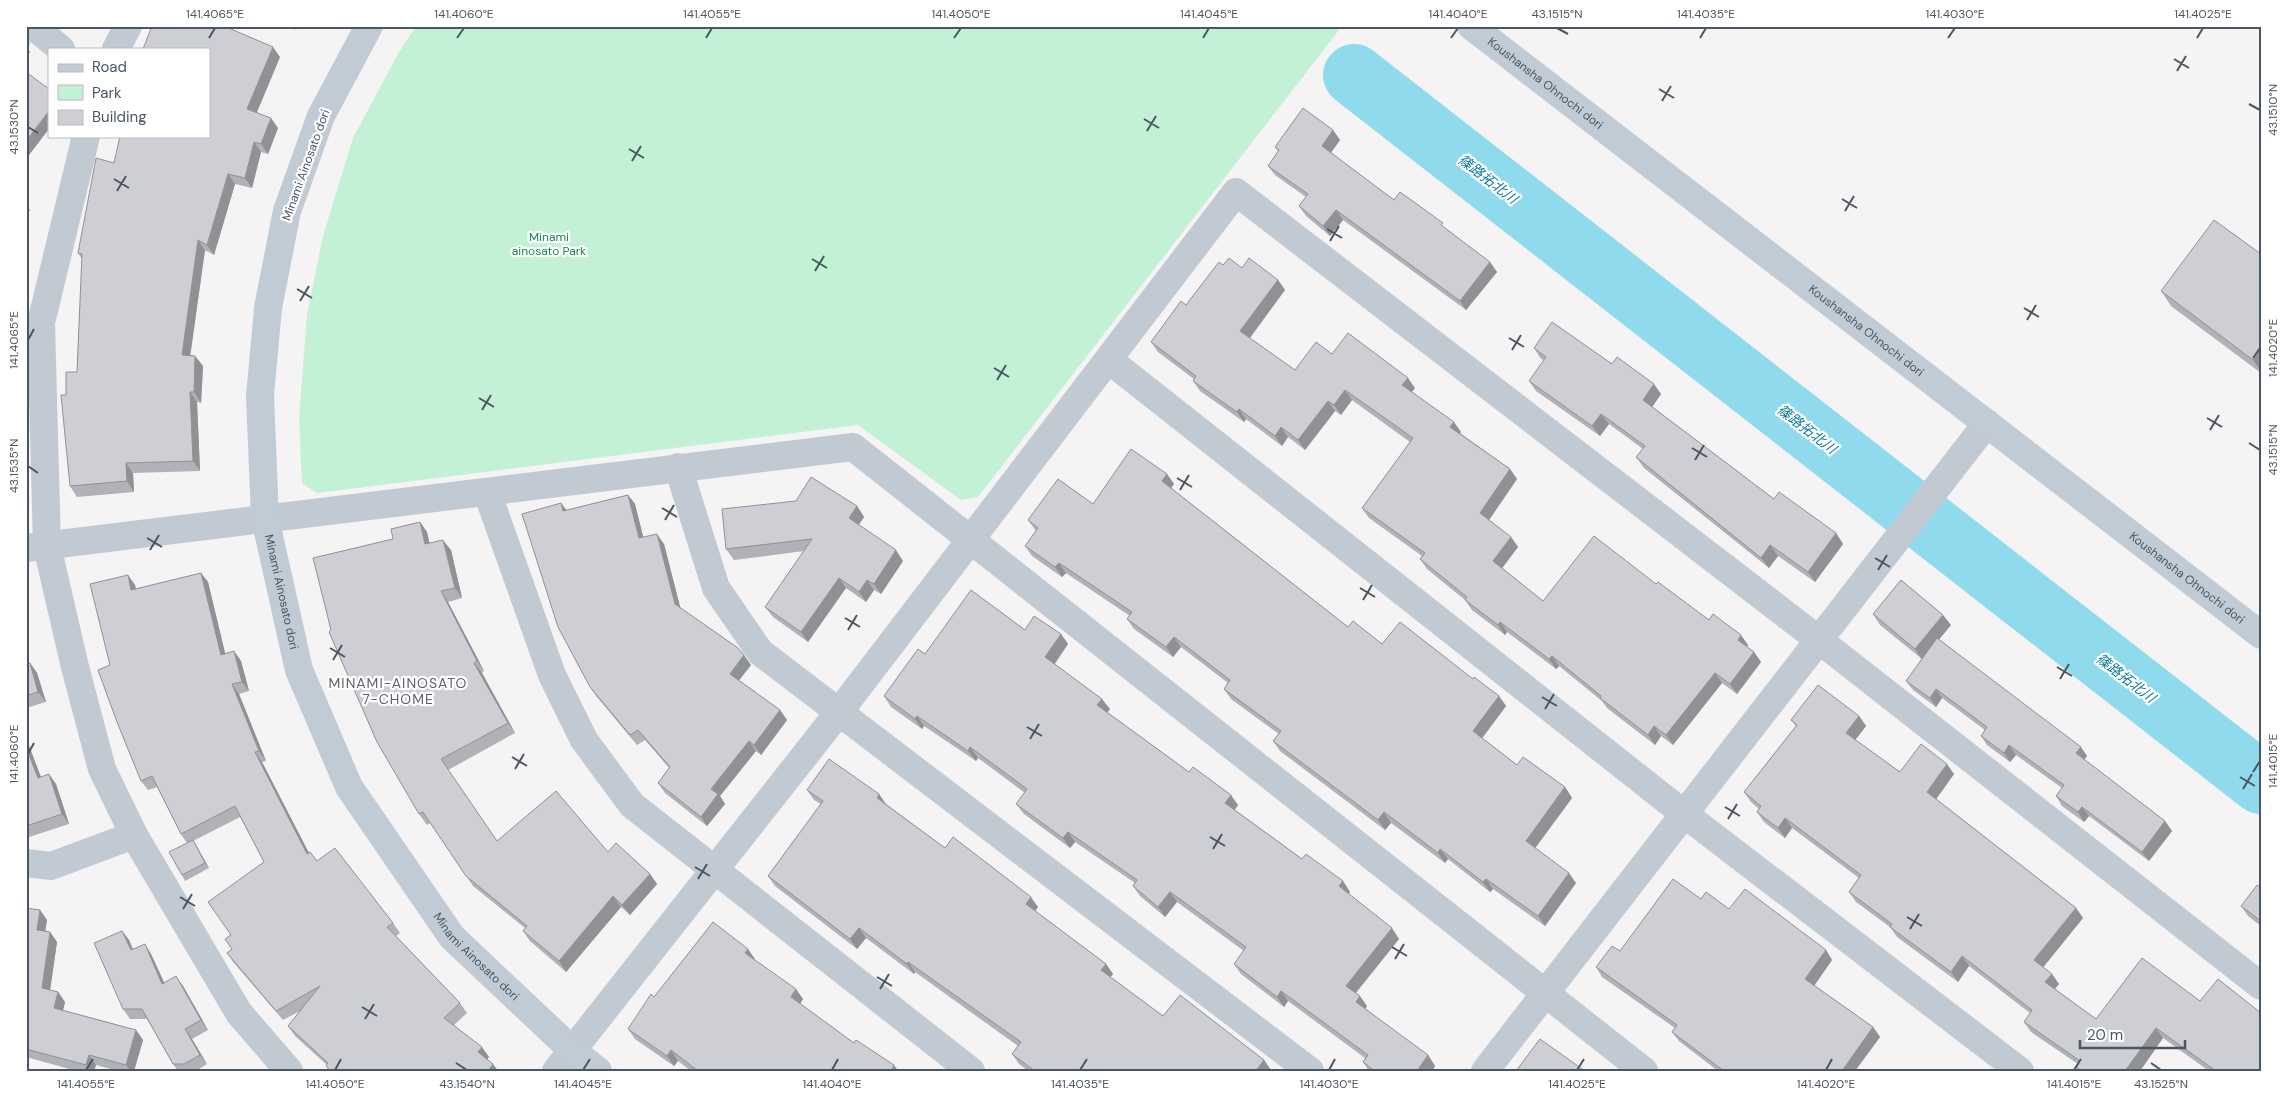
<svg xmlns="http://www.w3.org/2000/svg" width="2287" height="1097" font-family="'DM Sans','Noto Sans JP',sans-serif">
  <rect width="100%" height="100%" fill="#f5f3f3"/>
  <path fill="#c3f1d5" d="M416,26H1342L978,497L961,500L858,425L317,493L302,483L299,418L307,315L323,236L353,138L399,52Z"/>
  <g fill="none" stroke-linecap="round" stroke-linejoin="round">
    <path stroke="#90daee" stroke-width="62" d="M1354,75L2261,783"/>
    <path stroke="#c1cad2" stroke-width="28" d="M33,26L61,49
      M116,49L128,26
      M86,136L41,323L47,546L75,667L102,769L134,835L239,1013L289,1071
      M1109,360L1683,813L2020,1071
      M678,467L716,588L760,652L1310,1071
      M487,492L552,675L584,740L632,805L971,1071
      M26,548L853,447L1644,1071
      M26,863L51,866L134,835
      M556,1071L839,712L1236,192L1819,640L2261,986
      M1485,1071L1987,423"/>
    <g stroke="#c1cbd6" stroke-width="28">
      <path id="s1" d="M369,26L321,116L287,211L268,308L260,396L265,518L299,670L349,787L452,937L573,1051L598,1071"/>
      <path id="s2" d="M1471,26L2261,635"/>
    </g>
  </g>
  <path fill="#b0b2b7" d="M280,57L257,112L278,128L268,154L261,152L252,188L235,184L214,255L205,250L190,355L195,356L203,366L201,403L197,402L200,471L133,473L134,492L77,497L70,486L66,395L77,372L82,259L78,253L114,163Z
    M1333,130L1340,140L1331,153L1394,200L1448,230L1497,272L1466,310L1343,220L1330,236L1306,216L1299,206L1306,197L1275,175L1268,166L1278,151L1275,147Z
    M2261,254V373L2171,306L2161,291Z
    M1223,265L1242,268L1278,280L1285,290L1249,338L1295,370L1332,354L1415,388L1412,392L1461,432L1460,433L1510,469L1517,479L1489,520L1511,537L1518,547L1502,568L1543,601L1656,584L1709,620L1748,645L1747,647L1754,652L1761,662L1737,694L1722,683L1673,745L1661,736L1655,745L1607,708L1602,701L1559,666L1556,669L1507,632L1505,635L1472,610L1465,600L1427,569L1420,559L1422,556L1369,518L1362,508L1410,442L1352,400L1341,415L1335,411L1305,450L1288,437L1282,446L1246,419L1244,422L1200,391L1193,381L1194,379L1158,352L1151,342Z
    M1534,348L1612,364L1661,394L1652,407L1774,499L1836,533L1843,544L1815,582L1778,556L1769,568L1644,468L1636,457L1643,449L1609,424L1600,436L1536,391L1529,381L1544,360L1541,359Z
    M1167,474L1174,484L1171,488L1348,627L1382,644L1473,679L1499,696L1506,706L1482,738L1517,765L1565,787L1572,798L1535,848L1576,883L1545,926L1493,889L1490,892L1448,859L1445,863L1391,823L1385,830L1280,751L1273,741L1279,734L1231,699L1224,689L1228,683L1181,647L1173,657L1134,629L1127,619L1130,616L1066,573L1062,577L1032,556L1025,546L1036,531L1028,520L1093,504Z
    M628,495L635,504L643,537L664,544L680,608L751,665L739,680L780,710L787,720L761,755L756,751L720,796L725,804L707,826L665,793L658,783L669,768L645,740L637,745L597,697L590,687L566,510Z
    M857,506L864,517L858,525L903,561L881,594L874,590L866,602L846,588L808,642L773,617L765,607L804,551L734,560L726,549Z
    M420,522L427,532L429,543L451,550L462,598L448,602L484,671L482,673L515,733L448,770L497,841L608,852L650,874L657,884L630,915L621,907L566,972L530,941L523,931L525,928L473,886L430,823L427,825L419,814L331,630Z
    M201,573L208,582L225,654L234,651L241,661L249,691L239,694L266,761L262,762L309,853L317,861L393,923L400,933L396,936L460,1003L467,1013L454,1025L489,1057L487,1059L493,1064L498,1071H329L326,1066L327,1065L295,1036L288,1026L300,1011L283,1020L234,963L227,953L232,949L231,935L264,862L240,817L193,841L209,868L185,881L182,875L187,843L181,834L157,787L148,790L141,781L110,665L135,585L136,589Z
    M1873,614L1951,625L1939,639L2087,756L2084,760L2165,821L2172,831L2149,861L2089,816L2084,822L2062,806L2056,796L2062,788L2016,755L2010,762L1987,745L1981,736L1985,730L1942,698L1936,707L1913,690L1906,681L1922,659L1880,625Z
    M1025,630L1061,634L1068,644L1055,664L1110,709L1107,712L1189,772L1238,805L1235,810L1302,859L1343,881L1350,892L1348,894L1399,939L1356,993L1367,1006L1365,1009L1428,1055L1435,1066L1432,1071H1369L1363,1062L1365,1058L1288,1001L1284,1007L1241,974L1234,964L1244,951L1177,902L1165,917L1140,896L1133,886L1135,883L1075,842L1070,848L1024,814L1016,804L1025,793L978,758L976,761L924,726L922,729L891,707L884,696Z
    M30,663L37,673L46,702L26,708V664Z
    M1859,716L1866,726L1855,740L1900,772L1954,774L1936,799L2076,908L2083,918L2043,967L2059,984L2055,989L2096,1019L2142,958L2261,1071H2209L2163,1038L2140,1071H2079L2076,1067L2078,1064L2031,1032L2024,1022L2030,1013L1969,966L1958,982L1897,937L1890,927L1856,902L1849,892L1859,878L1792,828L1785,838L1764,822L1757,812L1759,809L1751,802L1744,792L1796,726L1791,720Z
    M26,738L41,777L56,784L69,824L26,838Z
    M807,790L886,804L945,848L1038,907L1035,911L1106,964L1113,974L1110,977L1163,1016L1264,1060L1271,1070L1028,1071L1019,1064L1012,1054L1018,1046L915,972L914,974L866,938L857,949L775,886L768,876L821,804L814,800Z
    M2261,888V926L2248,916L2241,906Z
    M1701,899L1729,909L1826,950L1832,960L1814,985L1873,1027L1880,1037L1855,1071H1718L1679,1041L1672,1032L1675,1028L1602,977L1596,967Z
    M26,908L40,910L47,920L45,931L50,932L57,942L50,990L58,992L65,1002L63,1010L136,1030L143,1040L134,1071H118L96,1065L94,1071H77L26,1057Z
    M122,931L129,940L133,949L151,954L164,983L183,986L208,1030L192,1039L207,1064L196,1071H178L173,1064L147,1019H130L123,1009Z
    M755,959L754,960L803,999L800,1004L854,1043L894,1065L898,1071H691L678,1061L674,1066L635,1039L628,1029L654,997Z"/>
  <path fill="#909195" d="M293,26H298L296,30Z
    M26,39L30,43L27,47L30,52L26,57Z
    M273,47L280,57L254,119L247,109Z
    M49,111V129L26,159V141Z
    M271,118L278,128L268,154L261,144Z
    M1333,130L1340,140L1328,156L1322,146Z
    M254,142L261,152L252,188L245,178Z
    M228,174L235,184L214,255L207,245Z
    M26,205L30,210L26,215Z
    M1336,210L1343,220L1330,236L1323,226Z
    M198,240L205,250L189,365L182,355Z
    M1490,262L1497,272L1466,310L1460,301Z
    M1278,280L1285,290L1247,342L1240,331Z
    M2261,349V371L2253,360Z
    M195,356L203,366L201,403L194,392Z
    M1408,378L1415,388L1409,395L1402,385Z
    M1654,384L1661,394L1650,410L1643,400Z
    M1345,390L1352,400L1341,415L1334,405Z
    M190,392L197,402L200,471L193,461Z
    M1328,401L1335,411L1305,450L1298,440Z
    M1239,409L1246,419L1244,422L1237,412Z
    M1601,414L1609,424L1600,436L1592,426Z
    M1454,422L1461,432L1457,437L1450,427Z
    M1281,427L1288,437L1282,446L1275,436Z
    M126,463L133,473L134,492L127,481Z
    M1510,469L1517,479L1487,523L1480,513Z
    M1167,474L1174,484L1169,491L1162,481Z
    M628,495L635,504L646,548L639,538Z
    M561,503L568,512L563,511Z
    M857,506L864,517L856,529L849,518Z
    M420,522L427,532L432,554L425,544Z
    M1836,533L1843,544L1815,582L1808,572Z
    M657,534L664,544L682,614L675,604Z
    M1511,537L1518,547L1500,571L1493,561Z
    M443,540L451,550L462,598L455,588Z
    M1770,545L1778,556L1769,568L1761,558Z
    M896,550L903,561L881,594L874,584Z
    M1059,563L1066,573L1062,577L1055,567Z
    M201,573L208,582L228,665L221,655Z
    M128,575L135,585L138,599L131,590Z
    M839,578L846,588L808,642L801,632Z
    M867,580L874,590L866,602L859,592Z
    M441,591L448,602L484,671L477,661Z
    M1943,615L1951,625L1922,660L1915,649Z
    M1500,622L1507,632L1505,635L1498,625Z
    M1061,634L1068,644L1052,667L1045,657Z
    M1741,635L1748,645L1745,650L1738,640Z
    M1174,637L1181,647L1173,657L1166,647Z
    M234,651L241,661L249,691L242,682Z
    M1754,652L1761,662L1737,694L1730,684Z
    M744,655L751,665L737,683L730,674Z
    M1552,656L1559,666L1556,669L1549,659Z
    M30,663L37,673L46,702L38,692Z
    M474,663L482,673L515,733L508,723Z
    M1715,673L1722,683L1673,745L1666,735Z
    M232,684L239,694L266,761L259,751Z
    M1936,689L1942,698L1936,707L1930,698Z
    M1499,696L1506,706L1480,741L1473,731Z
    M1102,699L1110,709L1105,716L1097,705Z
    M780,710L787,720L761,755L754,745Z
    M917,716L924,726L922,729L915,719Z
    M1859,716L1866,726L1853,743L1846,733Z
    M1654,726L1661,736L1655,745L1648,735Z
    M26,738L45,788L38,778L26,747Z
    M749,741L756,751L720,796L725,804L707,826L701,817L711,789Z
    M2009,745L2016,755L2010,762L2004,753Z
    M970,747L978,758L976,761L968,751Z
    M2081,747L2087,756L2082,762L2076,753Z
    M255,752L262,762L314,863L307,854Z
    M1947,764L1954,774L1934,802L1927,792Z
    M49,774L56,784L69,824L62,814Z
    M1565,787L1572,798L1533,851L1526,841Z
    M879,794L886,804L877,798Z
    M1231,795L1238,805L1232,813L1225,803Z
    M2082,807L2089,816L2084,822L2078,812Z
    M1384,812L1391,823L1385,830L1378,820Z
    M1785,818L1792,828L1785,838L1778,828Z
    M2165,821L2172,831L2149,861L2142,852Z
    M1068,832L1075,842L1070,848L1063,838Z
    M193,840L196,845L209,868L205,863Z
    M1440,849L1448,859L1445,863L1438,853Z
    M1569,873L1576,883L1545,926L1538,916Z
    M650,874L657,884L630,915L622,905Z
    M1486,879L1493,889L1490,892L1483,882Z
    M1343,881L1350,892L1346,897L1339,886Z
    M1170,892L1177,902L1165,917L1158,907Z
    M613,896L621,907L566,972L559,961Z
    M1031,897L1038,907L1033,914L1026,904Z
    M2076,908L2083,918L2041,970L2034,960Z
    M40,910L47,920L44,940L37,930Z
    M859,928L866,938L857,949L850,939Z
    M1392,928L1399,939L1353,996L1346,986Z
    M122,931L129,940L137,960L131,950Z
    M50,932L57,942L49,998L42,988Z
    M145,944L151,954L169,993L162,984Z
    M748,949L755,959L752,963L745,953Z
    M1826,950L1832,960L1812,989L1805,979Z
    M1962,956L1969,966L1958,982L1951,972Z
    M908,962L915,972L914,974L907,964Z
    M1106,964L1113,974L1108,980L1101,970Z
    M2052,974L2059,984L2052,992L2045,982Z
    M176,976L183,986L208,1030L201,1020Z
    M796,989L803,999L798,1007L791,997Z
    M1281,991L1288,1001L1284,1007L1277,997Z
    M58,992L65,1002L61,1018L54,1008Z
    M1360,996L1367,1006L1363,1012L1356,1002Z
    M1873,1027L1880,1037L1855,1071H1842Z
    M2156,1028L2163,1038L2140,1071H2125Z
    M185,1029L192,1039L207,1064L200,1055Z
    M136,1030L143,1040L134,1071H130L126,1065Z
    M482,1047L489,1057L485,1062L478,1052Z
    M671,1050L678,1061L674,1066L667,1056Z
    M89,1055L96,1065L94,1071H90L86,1065Z
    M1428,1055L1435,1066L1432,1071H1417Z
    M1264,1060L1271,1070V1071H1256Z
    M493,1064L498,1071H488Z
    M894,1065L898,1071H891Z"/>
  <path fill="#cdcfd5" stroke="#909195" d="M152,26H224L273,47L247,109L271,118L261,144L254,142L245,178L228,174L207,245L198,240L182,355L195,356L194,392H190L193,461L126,463L127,481L70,486L61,395H66V372H77L82,254L78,253L96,158L114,163L120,136H209V49H143Z
    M26,72L49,89V111L26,141Z
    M1303,108L1333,130L1322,146L1394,200L1400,192L1443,223L1441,225L1490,262L1460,301L1336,210L1323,226L1299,206L1308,194L1268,166L1279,150L1275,147Z
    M2214,220L2261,254V349L2253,360L2161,291Z
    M1229,258L1242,268L1249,258L1278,280L1240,331L1295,370L1316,342L1332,354L1348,333L1408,378L1402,385L1454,422L1450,427L1510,469L1480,513L1511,537L1493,561L1543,601L1594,536L1656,584L1658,582L1709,620L1713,614L1741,635L1738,640L1754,652L1730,684L1715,673L1666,735L1654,726L1648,735L1600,698L1601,696L1552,656L1549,659L1500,622L1498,625L1465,600L1467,597L1420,559L1425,553L1362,508L1413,438L1345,390L1334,405L1328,401L1298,440L1281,427L1275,436L1239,409L1237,412L1193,381L1196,376L1151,342L1181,301L1186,305L1219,262L1223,265Z
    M1552,322L1612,364L1617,357L1654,384L1643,400L1774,499L1779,492L1836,533L1808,572L1770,545L1761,558L1636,457L1645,446L1601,414L1592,426L1529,381L1546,357L1534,348Z
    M1131,449L1167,474L1162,481L1348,627L1353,621L1382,644L1400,622L1473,679L1474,677L1499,696L1473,731L1517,765L1523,757L1565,787L1526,841L1569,873L1538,916L1486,879L1483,882L1440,849L1438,853L1384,812L1378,820L1273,741L1281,731L1224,689L1230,680L1174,637L1166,647L1127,619L1132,612L1059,563L1055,567L1025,546L1038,528L1028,520L1058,479L1093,504Z
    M811,477L857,506L849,518L896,550L874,584L867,580L859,592L839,578L801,632L765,607L812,539L726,549L722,509L796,501Z
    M628,495L639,538L657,534L675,604L738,648L744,655L730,674L780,710L754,745L749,741L711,789L718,794L701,817L658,783L670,767L638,730L630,735L590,687L558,627L522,514L561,503L563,511Z
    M420,522L425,544L443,540L455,588L441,591L477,661L474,663L508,723L441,759L497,841L556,791L608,852L616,843L650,874L622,905L613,896L559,961L523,931L527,926L466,876L423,812L419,814L377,742L329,632L331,630L313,558L393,539L391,529Z
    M201,573L221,655L234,651L242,682L232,684L259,751L255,752L307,854L310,852L317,861L335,848L393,923L387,927L460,1003L444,1018L482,1047L478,1052L493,1064L488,1071H331L326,1066L328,1063L288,1026L320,986L276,1011L227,953L232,949L225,939L231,935L208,902L264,862L235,806L181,834L152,776L141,781L117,722L98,670L110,665L90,584L128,575L131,590Z
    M1901,580L1943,615L1915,649L1873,614Z
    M971,590L1025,630L1034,616L1061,634L1045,657L1102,699L1097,705L1189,772L1193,767L1231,795L1225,803L1302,859L1306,854L1343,881L1339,886L1392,928L1346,986L1360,996L1356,1002L1428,1055L1417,1071H1375L1363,1062L1368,1055L1281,991L1277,997L1234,964L1246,947L1170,892L1158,907L1133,886L1137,880L1068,832L1063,838L1016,804L1027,789L970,747L968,751L917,716L915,719L884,696L918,649L925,654Z
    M1937,638L2081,747L2076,753L2165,821L2142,852L2082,807L2078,812L2056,796L2064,785L2009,745L2004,753L1981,736L1987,727L1936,689L1930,698L1906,681Z
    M30,663L38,692L26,696V664Z
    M1818,685L1859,716L1846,733L1900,772L1921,744L1947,764L1927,792L2076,908L2034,960L2052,974L2045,982L2096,1019L2142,958L2200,1001L2218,979L2261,1013V1071H2216L2156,1028L2125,1071H2082L2076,1067L2080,1061L2024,1022L2032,1010L1962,956L1951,972L1890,927L1892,924L1849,892L1861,875L1785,818L1778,828L1757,812L1761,806L1744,792L1797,725L1791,720Z
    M26,747L38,778L49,774L62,814L26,826Z
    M829,759L879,794L877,798L945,848L953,837L1031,897L1026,904L1106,964L1101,970L1163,1016L1180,995L1264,1060L1256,1071H1035L1012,1054L1021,1042L908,962L907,964L859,928L850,939L768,876L823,801L807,790Z
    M193,840L205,863L182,875L169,852Z
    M1673,879L1701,899L1706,892L1729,909L1745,889L1826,950L1805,979L1873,1027L1842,1071H1724L1672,1032L1677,1025L1596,967L1612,946L1620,951Z
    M2257,885L2261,888V921L2241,906Z
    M26,908L40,910L37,930L50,932L42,988L58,992L54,1008L136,1030L126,1065L89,1055L86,1065L26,1049Z
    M713,922L748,949L745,953L796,989L791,997L854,1043L856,1040L894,1065L891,1071H698L671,1050L667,1056L628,1029L651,994L654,997Z
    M122,931L131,950L145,944L162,984L176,976L201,1020L185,1029L200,1055L184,1064H173L142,1009H123L94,943Z
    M1540,1039L1585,1071H1516Z"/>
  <path fill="none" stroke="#4a5661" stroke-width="2" d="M1557,28L1568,34M209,38L215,28M457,38L464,28M706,38L712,28M954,38L961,28M1203,38L1209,28M1451,38L1458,28M1700,38L1706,28M1948,38L1955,28M2197,38L2203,28M2174,59L2189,68M2177,71L2186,56M1659,89L1674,98M1662,101L1671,86M2249,104L2260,110M1144,119L1159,128M28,127L38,133M1147,131L1156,116M629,149L644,158M632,161L641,146M114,179L129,188M117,191L126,176M1842,199L1857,208M1845,211L1854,196M1327,229L1342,238M1330,241L1339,226M812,259L827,268M815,271L824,256M297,289L312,298M300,301L309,286M2024,308L2039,317M2027,320L2036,305M1509,338L1524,347M28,340L34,329M1512,350L1521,335M2253,358L2260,348M994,368L1009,377M997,380L1006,365M479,398L494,407M482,410L491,395M2207,418L2222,427M2210,430L2219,415M2249,443L2260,450M1692,448L1707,457M1695,460L1704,445M28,466L38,473M1177,478L1192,487M1180,490L1189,475M662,508L677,517M665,520L674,505M147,538L162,547M150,550L159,535M1875,558L1890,567M1878,570L1887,555M1360,588L1375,597M1363,600L1372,585M845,618L860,627M848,630L857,615M330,648L345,657M333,660L342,645M2057,667L2072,676M2060,679L2069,664M1542,697L1557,706M1545,709L1554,694M1027,727L1042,736M1030,739L1039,724M28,754L34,743M512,757L527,766M515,769L524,754M2253,772L2260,761M2240,777L2255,786M2243,789L2252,774M1725,807L1740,816M1728,819L1737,804M1210,837L1225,846M1213,849L1222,834M695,867L710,876M698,879L707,864M180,897L195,906M183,909L192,894M1907,917L1922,926M1910,929L1919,914M1392,947L1407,956M1395,959L1404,944M877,977L892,986M880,989L889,974M362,1007L377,1016M365,1019L374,1004M456,1063L467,1070M2151,1063L2161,1070M86,1070L93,1059M335,1070L341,1059M583,1070L590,1059M832,1070L838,1059M1080,1070L1087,1059M1329,1070L1335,1059M1577,1070L1584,1059M1826,1070L1832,1059M2074,1070L2081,1059"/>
  <g text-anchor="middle" stroke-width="4.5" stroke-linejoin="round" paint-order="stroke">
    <g font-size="12" fill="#4a5661" stroke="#fff">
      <text dy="4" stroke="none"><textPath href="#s2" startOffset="94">Koushansha Ohnochi dori</textPath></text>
      <text transform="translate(306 165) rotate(-70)" y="4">Minami Ainosato dori</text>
      <text dy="4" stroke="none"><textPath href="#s2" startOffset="499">Koushansha Ohnochi dori</textPath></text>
      <text dy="4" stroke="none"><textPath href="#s2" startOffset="904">Koushansha Ohnochi dori</textPath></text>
      <text dy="4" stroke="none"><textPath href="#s1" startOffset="588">Minami Ainosato dori</textPath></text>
      <text dy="4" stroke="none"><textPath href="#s1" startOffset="1008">Minami Ainosato dori</textPath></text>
    </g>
    <g font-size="12" fill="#17864f" stroke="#fff">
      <text x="549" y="241">Minami<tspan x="549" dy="14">ainosato Park</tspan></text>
    </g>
    <g font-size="14" font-style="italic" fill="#0c7c9b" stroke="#fff">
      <text transform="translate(1488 179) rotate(38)" y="5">篠路拓北川</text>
      <text transform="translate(1807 429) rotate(38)" y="5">篠路拓北川</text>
      <text transform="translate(2126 678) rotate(38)" y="5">篠路拓北川</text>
    </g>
    <g font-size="14" letter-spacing="1" fill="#5f6368" stroke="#fff">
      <text x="398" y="688">MINAMI-AINOSATO<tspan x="398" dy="16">7-CHOME</tspan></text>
    </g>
  </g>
  <rect width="2287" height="1097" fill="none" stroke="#ffffff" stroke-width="55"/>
  <rect x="48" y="48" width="162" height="90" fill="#ffffff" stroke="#b7bbc0"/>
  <rect x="58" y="64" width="25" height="8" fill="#c1cbd6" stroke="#b7bbc0"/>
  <text x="92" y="72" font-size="15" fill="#4a5661">Road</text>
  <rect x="58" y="85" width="25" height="15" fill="#c3f1d5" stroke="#b7bbc0"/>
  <text x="92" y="98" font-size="15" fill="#4a5661">Park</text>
  <rect x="58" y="110" width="25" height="15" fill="#cdcfd5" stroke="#b7bbc0"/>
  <text x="92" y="122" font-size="15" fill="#4a5661">Building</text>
  <path d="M2080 1040v8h105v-8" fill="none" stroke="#4a5661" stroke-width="2.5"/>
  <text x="2087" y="1040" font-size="15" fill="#4a5661" stroke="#ffffff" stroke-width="4" paint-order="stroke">20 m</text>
  <rect x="28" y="28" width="2232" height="1042" fill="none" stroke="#4a5661" stroke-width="2"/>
  <g font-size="12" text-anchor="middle" fill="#4a5661">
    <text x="215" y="18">141.4065°E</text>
    <text x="464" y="18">141.4060°E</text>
    <text x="712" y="18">141.4055°E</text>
    <text x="961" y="18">141.4050°E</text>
    <text x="1209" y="18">141.4045°E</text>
    <text x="1458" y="18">141.4040°E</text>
    <text x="1557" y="18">43.1515°N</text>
    <text x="1706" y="18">141.4035°E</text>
    <text x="1955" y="18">141.4030°E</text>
    <text x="2203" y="18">141.4025°E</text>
    <text transform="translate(2273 110) rotate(-90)" y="4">43.1510°N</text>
    <text transform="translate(14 127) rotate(-90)" y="4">43.1530°N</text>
    <text transform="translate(14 340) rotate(-90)" y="4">141.4065°E</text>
    <text transform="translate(2273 348) rotate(-90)" y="4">141.4020°E</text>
    <text transform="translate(2273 450) rotate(-90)" y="4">43.1515°N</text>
    <text transform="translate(14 466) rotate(-90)" y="4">43.1535°N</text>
    <text transform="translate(14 754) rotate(-90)" y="4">141.4060°E</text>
    <text transform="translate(2273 761) rotate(-90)" y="4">141.4015°E</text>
    <text x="86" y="1088">141.4055°E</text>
    <text x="335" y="1088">141.4050°E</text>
    <text x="467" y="1088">43.1540°N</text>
    <text x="583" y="1088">141.4045°E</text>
    <text x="832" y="1088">141.4040°E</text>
    <text x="1080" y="1088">141.4035°E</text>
    <text x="1329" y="1088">141.4030°E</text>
    <text x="1577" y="1088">141.4025°E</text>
    <text x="1826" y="1088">141.4020°E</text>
    <text x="2074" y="1088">141.4015°E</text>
    <text x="2161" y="1088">43.1525°N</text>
  </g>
</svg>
